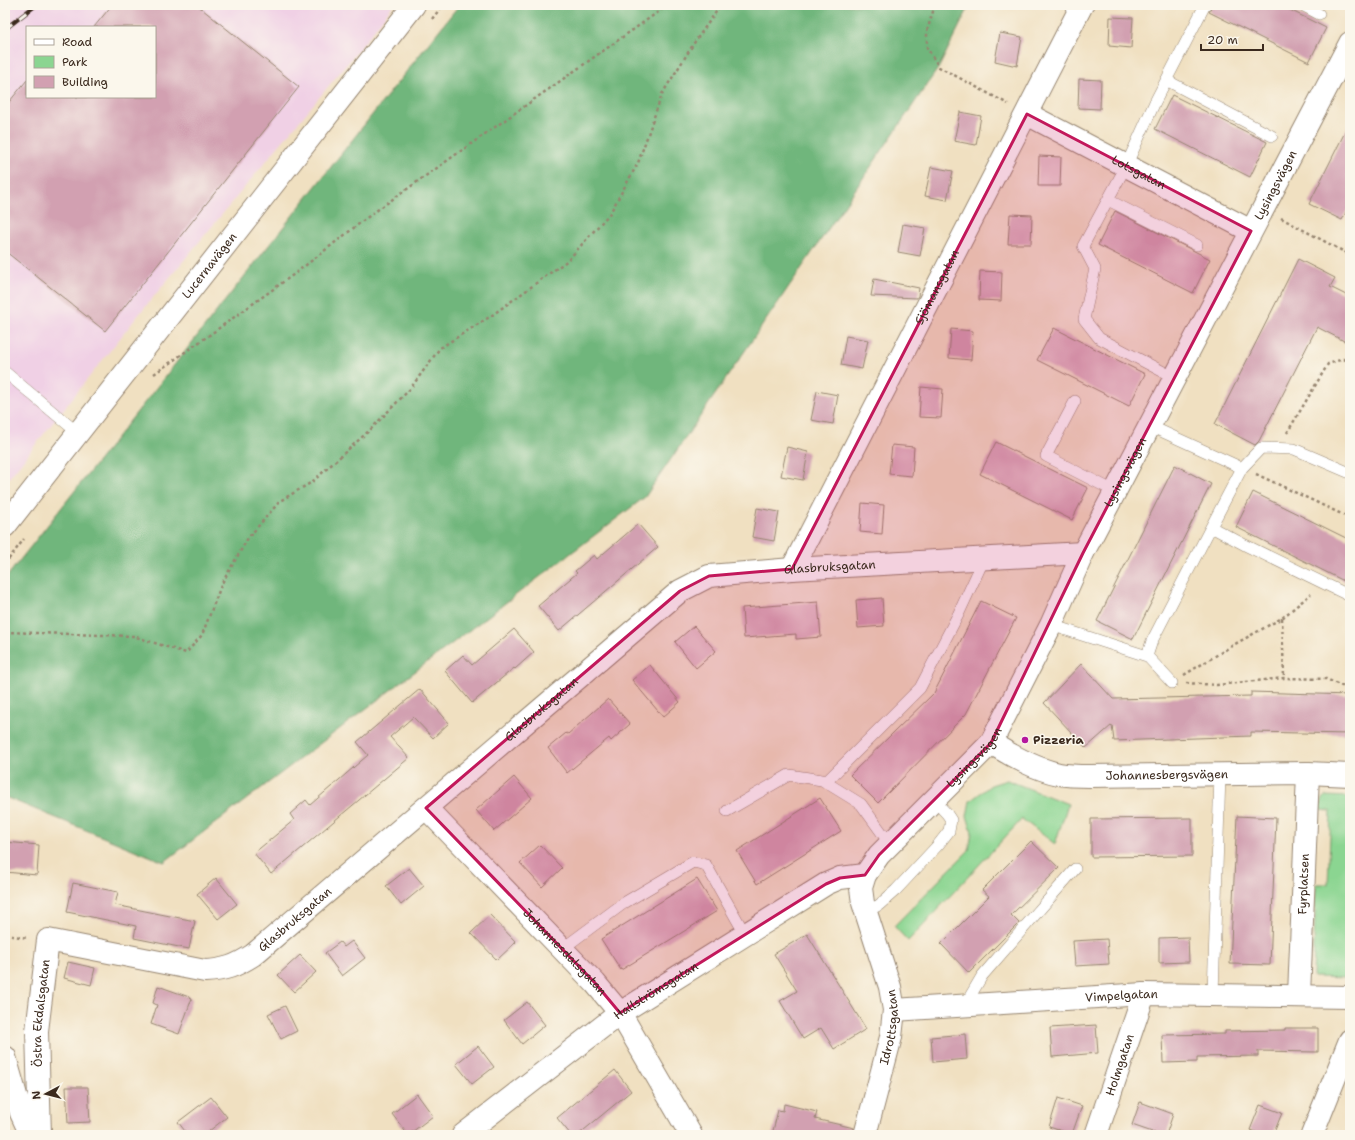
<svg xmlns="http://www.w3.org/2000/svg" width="1355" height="1140" font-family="'Shantell Sans',sans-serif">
  <rect width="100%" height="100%" fill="#fbf7ec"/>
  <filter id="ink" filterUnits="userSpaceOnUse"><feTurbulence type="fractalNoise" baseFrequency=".025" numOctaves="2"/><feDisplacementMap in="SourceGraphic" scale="8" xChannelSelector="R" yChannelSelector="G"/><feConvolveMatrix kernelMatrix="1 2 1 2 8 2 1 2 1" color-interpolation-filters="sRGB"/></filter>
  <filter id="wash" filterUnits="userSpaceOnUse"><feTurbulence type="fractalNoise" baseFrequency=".012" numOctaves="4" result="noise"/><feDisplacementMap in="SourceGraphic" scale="16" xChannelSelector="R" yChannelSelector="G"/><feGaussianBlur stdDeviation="0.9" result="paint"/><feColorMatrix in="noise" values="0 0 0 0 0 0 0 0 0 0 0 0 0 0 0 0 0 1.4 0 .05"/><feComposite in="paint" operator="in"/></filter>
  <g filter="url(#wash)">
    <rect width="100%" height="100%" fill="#f0e0c1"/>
    <path fill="#f0d0e5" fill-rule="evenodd" d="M5,5H393L361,47L136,318L5,483ZM27,27H155V97H27Z"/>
    <path fill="#8bd591" stroke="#638058" d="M1007,780L1068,804L1055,844L1022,819L908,941L894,926L969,850L972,832L967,816L970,801L991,785Z
      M1325,796L1350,797V978L1313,977L1316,884H1328L1331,811L1320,810L1322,801Z"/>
    <path fill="#70b67b" stroke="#56704c" d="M459,5H970L939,67L645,497L164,862L5,797V579Z"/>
    <g id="blocks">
      <path fill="#d2a0b1" d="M112,5H197L299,87L105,331L5,251V107L27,80V97H155V27H94Z
        M1212,5H1280L1326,28L1309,62L1209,12Z
        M1110,17L1133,18L1131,48L1109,46Z
        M1000,33L1022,37L1017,66L995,61Z
        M1079,79L1101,80L1100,109L1078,108Z
        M1172,95L1267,142L1250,177L1155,129Z
        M960,112L981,116L976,145L954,141Z
        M1350,122V205L1342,220L1309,204Z
        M1039,156L1061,157L1060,186H1038Z
        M931,167L953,171L947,200L925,196Z
        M1115,211L1210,259L1193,293L1098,245Z
        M1010,214L1032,215L1031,244H1008Z
        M903,224L925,228L920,256L898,252Z
        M1298,259L1335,278L1330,287L1350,297V344L1317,327L1259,441L1255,445L1215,424Z
        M980,271L1002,272L1001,301L979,300Z
        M874,279L919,288L918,296L917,298L871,296Z
        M1054,328L1145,374L1129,406L1037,360Z
        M951,329L973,331L971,360L949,358Z
        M846,336L868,340L862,369L841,365Z
        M921,387L943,389L941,418L919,417Z
        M817,391L838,395L833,424L811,420Z
        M996,442L1088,488L1072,520L980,474Z
        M892,445L914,447L912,476L889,474Z
        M787,447L808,452L803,480L781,476Z
        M1175,465L1211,484L1133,639L1097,621Z
        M1253,492L1350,540V584L1236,527Z
        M862,503L884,505L882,534L860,532Z
        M757,508L779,512L774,541L752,537Z
        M638,524L658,547L559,631L538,606L577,573L575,571L594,555L597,559Z
        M882,598L884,626L858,628L856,600Z
        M981,601L1016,618L966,714L878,803L850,775L934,693Z
        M818,602L821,637L796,639V634L744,638L742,608Z
        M694,626L716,651L696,668L675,642Z
        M514,629L534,652L515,669L514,668L472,703L445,671L463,655L472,665Z
        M1081,664L1113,699L1251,696V692L1350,695V734L1251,732V736L1114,741L1112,725L1086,748L1044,703Z
        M650,665L680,702L663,717L632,680Z
        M420,689L449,723L433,738L413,717L390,737L409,758L271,874L254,853L294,820L290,814L306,800L310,805L368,755L357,742Z
        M608,699L630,724L611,741L609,738L567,773L548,748L566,733L568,734Z
        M514,777L532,798L494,831L476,810Z
        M820,798L841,831L757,884L737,851Z
        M1237,816L1276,818L1270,965L1230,964Z
        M1192,818V856L1091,857V819Z
        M1031,841L1059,868L1011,915L1019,923L969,973L941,944L989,896L982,890Z
        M5,842L39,845L37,875L5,872Z
        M540,845L562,868L542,887L520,863Z
        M409,868L424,886L401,905L386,886Z
        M216,878L237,904L218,919L197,894Z
        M697,879L717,911L621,970L601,939Z
        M73,883L118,892L115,905L195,921L189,949L134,938L136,926L67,912Z
        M490,915L516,942L497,960L471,933Z
        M807,934L866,1029L834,1049L821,1028L803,1039L780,1001L797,991L774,954Z
        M1188,937L1189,962L1159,963V938Z
        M1107,939L1109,964L1075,966L1073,941Z
        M352,941L365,958L342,976L325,953L340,942L344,947Z
        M300,955L316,972L294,992L278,975Z
        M68,962L95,968L91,985L64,978Z
        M158,986L192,998L179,1034L151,1024L157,1005L153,1003Z
        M527,1002L545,1025L522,1044L504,1020Z
        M285,1006L297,1031L281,1039L268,1014Z
        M1096,1025L1098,1053L1052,1057L1050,1028Z
        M1285,1028H1318V1052L1258,1051V1056L1197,1057V1062L1163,1063L1162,1035L1225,1034V1031L1285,1030Z
        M965,1034L967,1059L933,1062L931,1037Z
        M478,1046L494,1067L472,1084L456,1064Z
        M615,1070L631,1091L578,1135H571L557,1118Z
        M66,1087H88L90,1122L68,1123Z
        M417,1094L433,1116L408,1135L392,1114Z
        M211,1097L227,1117L204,1135H188L178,1122Z
        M1058,1098L1082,1106L1072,1134L1049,1127Z
        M1140,1102L1173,1114L1166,1135H1161L1132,1125Z
        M784,1104L817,1112L815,1119L854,1128L853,1135H772L778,1110L783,1111Z
        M1260,1105L1282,1113L1273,1135H1263L1250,1130Z"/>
    </g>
  </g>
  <g filter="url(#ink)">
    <use href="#blocks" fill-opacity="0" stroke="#968570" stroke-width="1"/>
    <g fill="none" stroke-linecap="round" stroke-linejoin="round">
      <g stroke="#968570" stroke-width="12">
        <path id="service" d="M1302,5L1319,14
          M1166,80L1272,136
          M1108,200L1197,245
          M5,372L78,433
          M1175,378L1099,338L1084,319L1095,269L1083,246L1126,166L1155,102L1205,5
          M1075,401L1046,456L1116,492
          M1150,426L1242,468
          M1350,473L1294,449L1261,448L1242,468L1211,527L1245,545L1350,596
          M1051,625L1147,656L1172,683
          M1147,656L1152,641L1211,527
          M826,782L920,688L958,615L984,559
          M727,811L789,775L822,780L861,804L890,844
          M866,912L879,905L896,890L938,845L949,831L951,820L947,814L934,800
          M562,949L624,903L693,862L706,865L745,934
          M1213,994L1220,774
          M965,1005L982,976L1075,869"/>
      </g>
      <g stroke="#968570" stroke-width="24">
        <g id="minor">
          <path id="s1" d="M1027,114L1251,231"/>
          <path id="s2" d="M792,569L1082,5"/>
          <path id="s3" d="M991,743C1012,756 1035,769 1059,774C1069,776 1080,776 1090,776L1308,773L1350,775"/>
          <path id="s4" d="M426,808L595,983L620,1013L691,1135"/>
          <path id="s5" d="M1299,995L1308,773"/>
          <path id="s6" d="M894,1010L1144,994L1350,997"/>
          <path d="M5,1057L21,1113L31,1135"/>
          <path id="s7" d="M40,1135L37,1031L48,940L205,971C225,970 236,966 253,955L680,591L709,576L792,569L1083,553"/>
          <path id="s8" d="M463,1135L620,1013L826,884L840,878L865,875"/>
          <path id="s9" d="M865,1135L891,1037L894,1010L890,987L863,903L861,888L865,875L879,855L991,743L1051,625L1083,553L1350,43"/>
          <path id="s10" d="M1096,1135L1144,994"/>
          <path d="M1312,1135L1350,1040"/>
        </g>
      </g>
      <g stroke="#968570" stroke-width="24">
        <g id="tertiary">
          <path id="s11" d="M5,526L414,5"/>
        </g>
      </g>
      <path stroke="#968570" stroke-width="2.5" stroke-dasharray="3 3" stroke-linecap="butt" d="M935,5L927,31V48L939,67L1008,104
        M432,19L443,5
        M1281,218L1350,255
        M154,374L215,331L297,272L373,213L661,10L666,5
        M1287,433L1328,364L1343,359L1350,362
        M1256,474L1350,518
        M5,564L24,539
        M1282,618L1284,678
        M5,632L133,636L186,653L202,635L222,583L248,538L280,501L312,482L371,429L410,389L440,348L491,316L568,260L610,213L638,163L662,94L696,40L721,5
        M1184,675L1235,644L1282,618L1311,594
        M1186,683L1217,685L1284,678L1326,679L1342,686H1350
        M5,935L28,938"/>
      <use href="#service" stroke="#fff" stroke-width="11"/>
      <use href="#minor" stroke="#fff" stroke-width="22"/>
      <use href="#tertiary" stroke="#fff" stroke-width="22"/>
      <g stroke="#3b2a1e" stroke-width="4.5">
        <path id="rail" d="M5,29L36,5"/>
      </g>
      <use href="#rail" stroke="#fbf7ec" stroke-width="3" stroke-dasharray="9" stroke-linecap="butt"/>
    </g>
  </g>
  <path fill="#c2185b" fill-opacity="0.2" stroke="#c2185b" stroke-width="3" stroke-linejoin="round" d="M1027,114L1251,231L1083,553L991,743L879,855L865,875L840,878L826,884L620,1013L595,983L426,808L680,591L709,576L792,569Z"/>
  <circle fill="#b5179e" stroke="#fbf7ec" stroke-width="1.5" cx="1025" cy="740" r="4"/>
  <g text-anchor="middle" stroke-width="3" stroke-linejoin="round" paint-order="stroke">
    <g font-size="12" fill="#3b2a1e" stroke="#fbf7ec">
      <text dy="4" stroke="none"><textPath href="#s1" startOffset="126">Lotsgatan</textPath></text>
      <text dy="4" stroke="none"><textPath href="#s9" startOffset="1078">Lysingsvägen</textPath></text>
      <text dy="4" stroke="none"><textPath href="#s11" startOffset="331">Lucernavägen</textPath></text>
      <text dy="4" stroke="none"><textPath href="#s2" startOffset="317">Sjömansgatan</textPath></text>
      <text dy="4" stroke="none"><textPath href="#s9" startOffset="754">Lysingsvägen</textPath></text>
      <text dy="4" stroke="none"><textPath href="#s7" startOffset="1122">Glasbruksgatan</textPath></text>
      <text dy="4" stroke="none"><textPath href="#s7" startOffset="786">Glasbruksgatan</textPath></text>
      <text dy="4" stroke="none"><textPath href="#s9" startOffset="430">Lysingsvägen</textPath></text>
      <text dy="4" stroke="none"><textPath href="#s3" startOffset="183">Johannesbergsvägen</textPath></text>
      <text dy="4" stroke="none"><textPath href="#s5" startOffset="111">Fyrplatsen</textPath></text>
      <text dy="4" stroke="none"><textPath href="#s7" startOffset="462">Glasbruksgatan</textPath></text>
      <text dy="4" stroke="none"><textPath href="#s4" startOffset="200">Johannesdalsgatan</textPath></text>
      <text dy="4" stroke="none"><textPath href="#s8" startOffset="241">Hallströmsgatan</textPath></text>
      <text dy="4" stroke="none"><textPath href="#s6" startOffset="228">Vimpelgatan</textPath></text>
      <text dy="4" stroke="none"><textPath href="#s7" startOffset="122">Östra Ekdalsgatan</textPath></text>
      <text dy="4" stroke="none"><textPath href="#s9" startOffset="111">Idrottsgatan</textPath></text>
      <text dy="4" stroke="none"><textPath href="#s10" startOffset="74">Holmgatan</textPath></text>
    </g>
    <g font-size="12" font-weight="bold" fill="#3b2a1e" stroke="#fbf7ec" text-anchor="start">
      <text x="1033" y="744">Pizzeria</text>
    </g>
  </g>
  <rect width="1355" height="1140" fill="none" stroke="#fbf7ec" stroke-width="20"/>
  <rect x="26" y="26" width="130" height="72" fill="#fbf7ec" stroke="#aea59a"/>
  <rect x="34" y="39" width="20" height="6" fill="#ffffff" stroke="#aea59a"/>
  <text x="62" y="46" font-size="12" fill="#3b2a1e">Road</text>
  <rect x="34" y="56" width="20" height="12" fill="#8bd591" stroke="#aea59a"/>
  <text x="62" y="66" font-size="12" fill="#3b2a1e">Park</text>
  <rect x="34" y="76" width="20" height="12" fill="#d2a0b1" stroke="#aea59a"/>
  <text x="62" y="86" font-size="12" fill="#3b2a1e">Building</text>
  <g transform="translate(46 1094) rotate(263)" stroke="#fbf7ec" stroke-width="3" paint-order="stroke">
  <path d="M0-3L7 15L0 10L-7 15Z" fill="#3b2a1e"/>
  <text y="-6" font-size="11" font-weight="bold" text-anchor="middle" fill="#3b2a1e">N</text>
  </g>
  <path d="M1201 44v6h62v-6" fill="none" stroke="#3b2a1e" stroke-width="2"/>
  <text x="1207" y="44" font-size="12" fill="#3b2a1e" stroke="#fbf7ec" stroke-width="3" paint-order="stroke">20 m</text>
</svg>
